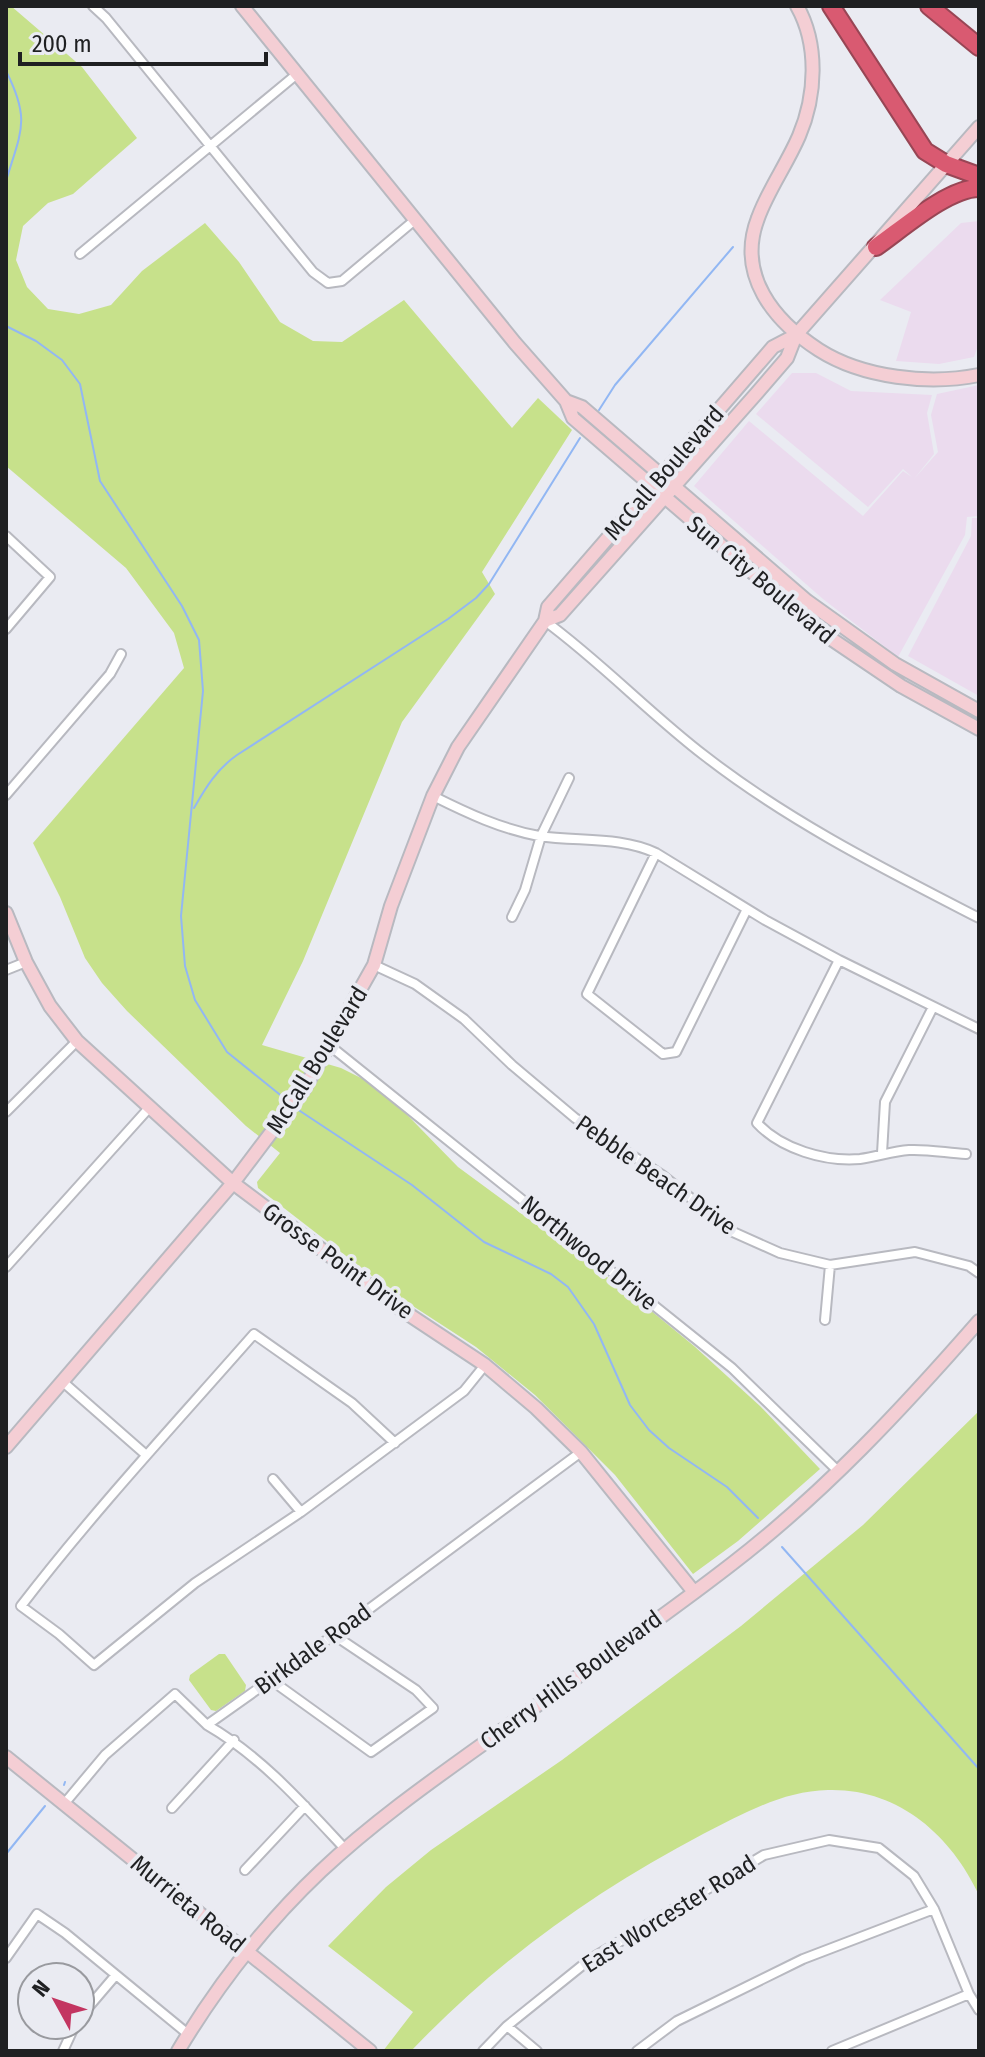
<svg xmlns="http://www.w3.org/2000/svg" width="985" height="2057" font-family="'Fira Sans Condensed',sans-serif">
  <rect width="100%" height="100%" fill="#eaebf2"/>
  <path fill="#ebdbee" d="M979,221V343L974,357L939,364L896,361L911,312L880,300L961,223Z
    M792,373H816L851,391L932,395L927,413L934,454L914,479L938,452L931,415L937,394L979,385V516L967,517L965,535L898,657L823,599L694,486L749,421L863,516L903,471L912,477L903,469L868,507L756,414Z
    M972,518H979V696L908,656L971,536Z"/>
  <path fill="#c7e18b" d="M6,6H11L82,67L137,138L73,194L48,203L23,226L16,260L27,287L48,309L79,314L111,305L142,271L205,223L239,262L280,322L313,341L342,342L404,300L512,428L538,398L572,430L482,572L495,594L402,722L303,961L262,1045L341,1068L381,1088L458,1167L633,1296L694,1346L760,1406L820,1469L738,1541L693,1574L615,1475L535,1395L476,1347L399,1297L258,1188L257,1182L280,1153L246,1126L127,1011L102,983L85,958L60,897L33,843L184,668L174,633L126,568L6,466Z
    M979,1411V1895C951,1835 898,1788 828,1790C782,1791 743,1814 703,1834C593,1892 497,1961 411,2051H383L413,2012L328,1946L386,1887L431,1850L562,1760L741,1626L863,1525Z
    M219,1654H225L246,1685L245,1691L216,1711L211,1710L189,1680L190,1675Z"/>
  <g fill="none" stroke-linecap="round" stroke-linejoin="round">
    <path stroke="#92b7f3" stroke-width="2" d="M6,71C31,120 21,131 6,181
      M6,326L36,341L62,360L80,384L100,481L182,606L199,640L203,691L181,916L185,966L195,1000L227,1052L289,1102
      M599,410L615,385L733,247
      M194,808C206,787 217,769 237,755L448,619L476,598L489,584L580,438
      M297,1109L412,1185L484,1242L551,1274L568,1287L594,1324L630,1405L649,1430L669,1448L727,1487L758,1518
      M782,1547L979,1769
      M64,1785L65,1782
      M6,1854L45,1806"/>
    <g stroke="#b8b9c0" stroke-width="12">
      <path id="street" d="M93,6L106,18L313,272L328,283L342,281L416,219
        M80,254L297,74
        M6,536L50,577L6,629
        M545,621C601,662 650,714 705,756C790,822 884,869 979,918
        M6,795L110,674L121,654
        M433,796C467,813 501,829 539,836C578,842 620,836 656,853L765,920L839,960L979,1029
        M656,853L587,994L663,1054L676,1052L747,909
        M512,917L525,890L541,836L569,778
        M839,960L757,1123C781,1149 825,1162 860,1159C877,1157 892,1151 909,1150C928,1149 947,1153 966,1154
        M374,965L415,984L464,1019L512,1065L575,1118L662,1175L733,1232L780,1253L830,1265L915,1252L969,1266L979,1273
        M6,970L26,962
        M329,1045L732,1368L839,1472
        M6,1112L77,1041
        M882,1153L885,1102L933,1007
        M6,1267L149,1108
        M825,1320L830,1265
        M63,1382L145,1454
        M395,1443L352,1403L254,1334C175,1424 94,1511 21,1606L59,1634L94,1665L195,1583L301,1512L464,1391L485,1365
        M273,1479L301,1512
        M271,1680L371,1752L433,1708L416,1690L334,1635
        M207,1725C261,1756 304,1805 346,1850
        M64,1804L105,1755L175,1694L207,1725L334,1635L581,1452
        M172,1808L234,1740
        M245,1870L305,1806
        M6,1958L37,1914L65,1933L188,2034
        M80,2017L115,1976
        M507,2026L537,2051
        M63,2051L75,2025
        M483,2051L507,2026L589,1960L764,1855L829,1840L879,1848L914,1876L934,1909L969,1994L979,2010
        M637,2051L677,2021L803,1959L934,1909
        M832,2051L969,1994"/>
    </g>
    <g stroke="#b8b9c0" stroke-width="16">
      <path id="secondary" d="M242,6L515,343L566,401L573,418L824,634L901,686L979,729
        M797,6C819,45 816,96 799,136C787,164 768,190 758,218C736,275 774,321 819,350C863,378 929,385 979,375
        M566,401L582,407L807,601L895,664L979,711
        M545,621L560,615L756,394L787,358L796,335L979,127
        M6,913L26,962L50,1006L77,1041L233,1183L402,1310L485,1365L536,1408L581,1452L694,1592
        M6,1447L233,1183L304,1089L374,965L391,906L433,796L458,747L545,621L548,607L773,347L796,335
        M6,1757L370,2051
        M178,2051C217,1986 266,1923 321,1871C371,1824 427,1784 483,1744C566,1684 652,1626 733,1563C825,1492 903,1408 979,1321"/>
    </g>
    <g stroke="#984655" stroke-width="20">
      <path id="highway" d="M831,6L925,151L946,164L979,176
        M929,6L979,47
        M876,247C902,229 948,188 979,188"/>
    </g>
    <use href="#street" stroke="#fff" stroke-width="8"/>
    <use href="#secondary" stroke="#f4ced4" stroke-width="12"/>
    <use href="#highway" stroke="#d95a71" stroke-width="16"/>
  </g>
  <g text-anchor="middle" stroke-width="8" stroke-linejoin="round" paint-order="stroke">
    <g font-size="24" fill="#1f2022" stroke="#eaebf2">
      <text transform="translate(664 473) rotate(-49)" y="8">McCall Boulevard</text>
      <text transform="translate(761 580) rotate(40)" y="8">Sun City Boulevard</text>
      <text transform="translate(317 1060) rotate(-58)" y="8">McCall Boulevard</text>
      <text transform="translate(656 1175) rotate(35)" y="8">Pebble Beach Drive</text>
      <text transform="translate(589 1253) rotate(39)" y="8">Northwood Drive</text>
      <text transform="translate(338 1261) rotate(36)" y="8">Grosse Point Drive</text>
      <text transform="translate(313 1649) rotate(-36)" y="8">Birkdale Road</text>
      <text transform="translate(571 1680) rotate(-36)" y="8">Cherry Hills Boulevard</text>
      <text transform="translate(188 1904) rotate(39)" y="8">Murrieta Road</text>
      <text transform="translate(669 1914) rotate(-32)" y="8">East Worcester Road</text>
    </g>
  </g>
  <rect width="985" height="2057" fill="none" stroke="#1f2022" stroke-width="16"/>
  <g transform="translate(56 2001) rotate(310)"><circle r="38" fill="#eaebf2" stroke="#999a9f" stroke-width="2"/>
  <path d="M0-6L14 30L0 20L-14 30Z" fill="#c33561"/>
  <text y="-12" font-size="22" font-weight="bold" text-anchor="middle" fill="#1f2022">N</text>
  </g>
  <path d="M20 52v12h246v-12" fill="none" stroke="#1f2022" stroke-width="4"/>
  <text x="32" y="52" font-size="24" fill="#1f2022" stroke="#eaebf2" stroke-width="6" paint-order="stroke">200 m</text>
</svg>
